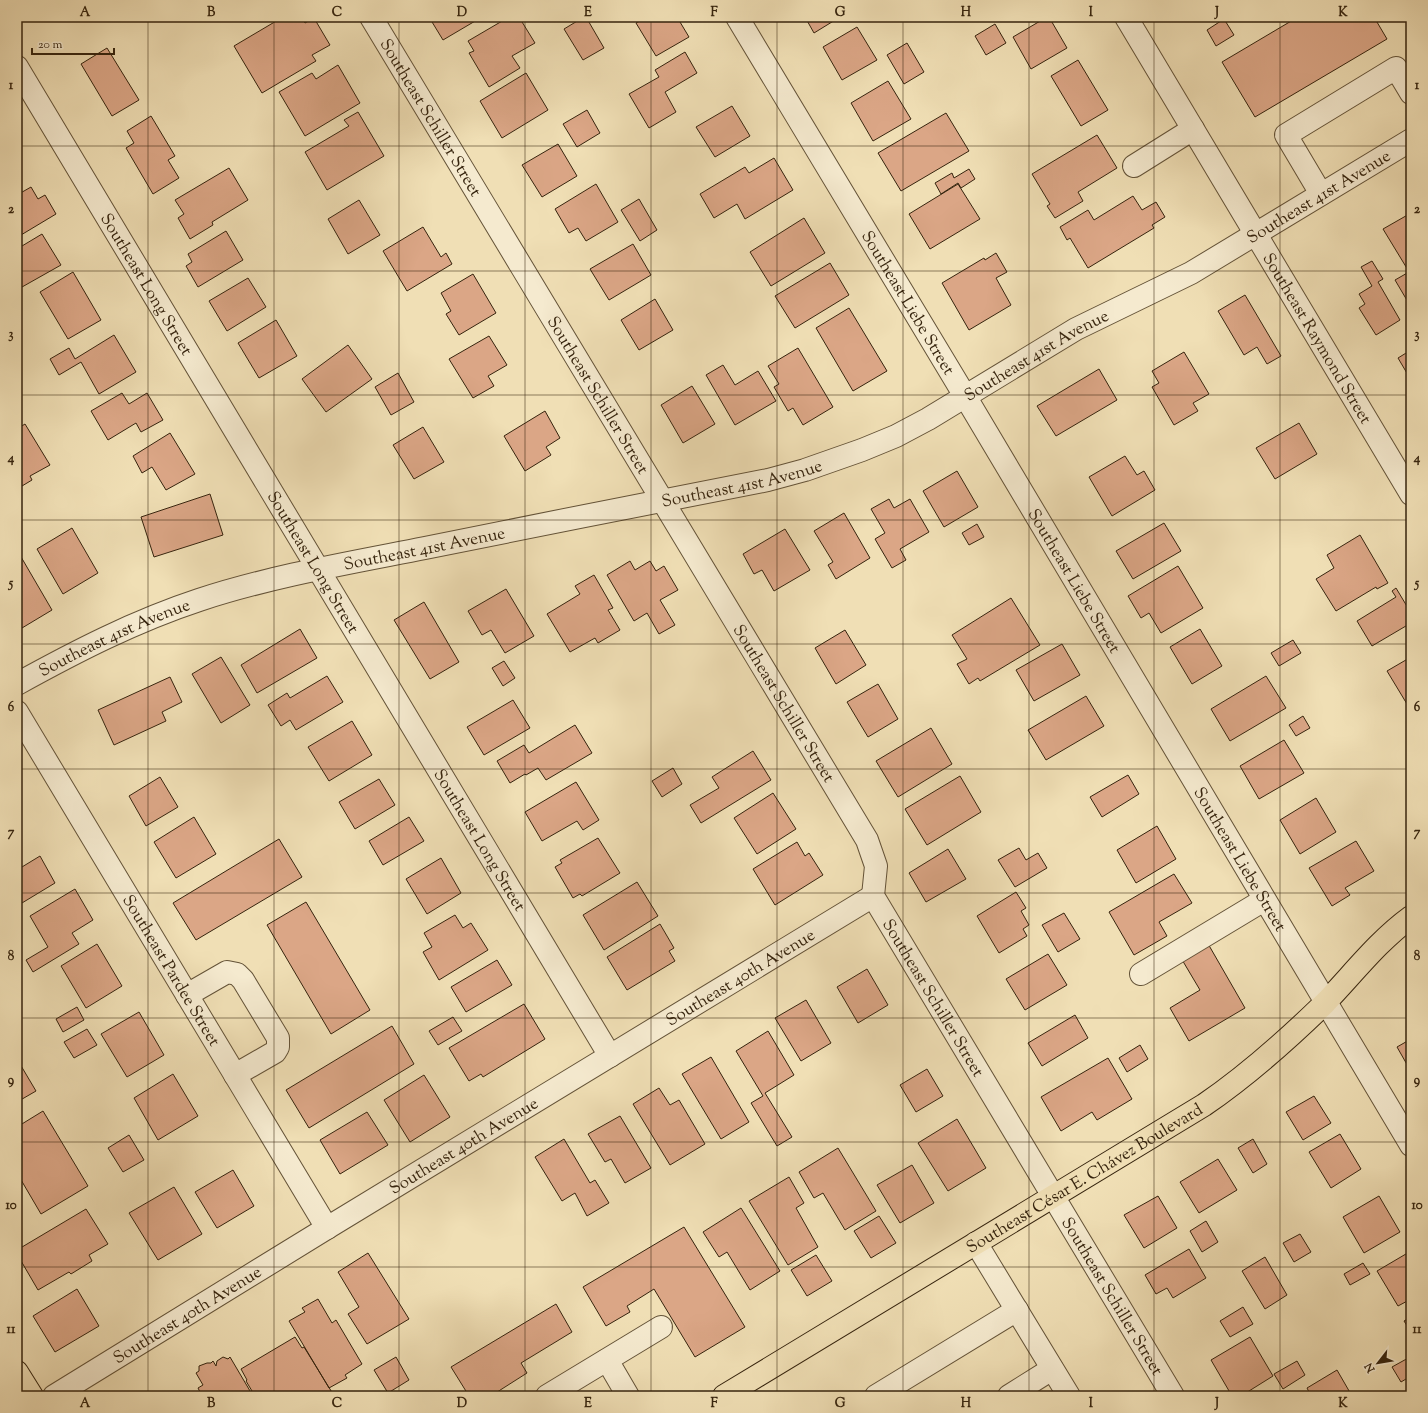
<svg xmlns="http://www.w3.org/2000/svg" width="1428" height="1413" font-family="'Sorts Mill Goudy',serif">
  <rect width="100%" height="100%" fill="#f0dfb5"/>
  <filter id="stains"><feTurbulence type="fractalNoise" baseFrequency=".005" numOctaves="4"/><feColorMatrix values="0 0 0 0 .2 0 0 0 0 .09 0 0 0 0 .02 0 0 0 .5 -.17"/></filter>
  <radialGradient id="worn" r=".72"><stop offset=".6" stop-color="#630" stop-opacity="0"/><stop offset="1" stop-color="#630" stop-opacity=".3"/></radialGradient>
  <path fill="#dba686" stroke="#36240e" d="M283,17H301L305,23L314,18L330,45L312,55L316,61L262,93L234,46Z
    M429,17H482L443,40Z
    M509,17H519L535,43L512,56L520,68L489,87L469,53L474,51L468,41Z
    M584,17H586L604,48L583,60L564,29Z
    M647,17H677L689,37L656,56L636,23Z
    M805,17H840L814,33Z
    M1047,17H1049L1067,48L1031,69L1013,37Z
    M1298,17H1374L1387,39L1255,117L1222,62Z
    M1224,19L1234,35L1216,46L1207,30Z
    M995,24L1006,43L986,55L975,36Z
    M857,27L877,60L842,80L823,47Z
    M907,43L924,72L904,84L887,55Z
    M107,48L139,100L112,116L81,64Z
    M685,52L697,73L665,92L676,112L649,128L629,94L659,77L655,70Z
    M1078,60L1108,110L1081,126L1051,76Z
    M338,65L360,103L305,136L279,92L312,73L316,79Z
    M526,73L548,110L502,138L480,101Z
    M888,81L911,119L873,141L851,103Z
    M732,106L750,136L715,157L696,127Z
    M587,110L600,133L577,147L563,124Z
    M358,112L384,156L327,190L305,152L349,126L344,120Z
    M946,113L969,151L901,191L878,153Z
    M151,116L175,156L168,160L179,178L153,194L126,148L134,143L127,131Z
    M1097,135L1117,168L1078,192L1083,201L1055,218L1047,206L1050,204L1032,174Z
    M558,144L577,176L542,197L522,165Z
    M774,158L793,190L745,219L737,204L714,218L700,194L745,167L749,173Z
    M229,168L248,200L212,222L213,225L190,239L178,218L184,214L175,200Z
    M969,169L975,179L961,188L958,183L941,194L935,183L952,173L954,178Z
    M596,184L618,222L586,241L578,228L569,233L555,209Z
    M958,184L980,219L930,249L909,214Z
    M31,187L38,199L45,195L56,214L21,235L17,227V195Z
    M1133,196L1142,210L1156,202L1165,217L1152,225L1154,228L1088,268L1070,238L1067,240L1060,227L1088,210L1094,220Z
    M639,199L657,230L640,241L621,210Z
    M359,200L380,235L348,254L328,219Z
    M1411,213V275L1383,229Z
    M804,218L825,253L771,286L750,252Z
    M423,227L441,257L446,253L452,264L407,291L383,251Z
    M226,231L243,260L198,287L186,266L192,262L188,254Z
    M42,234L61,265L22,287L17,279V249Z
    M633,244L651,275L609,300L590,269Z
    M996,253L1007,272L996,278L1011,305L969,330L942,283L984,258L985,260Z
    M1372,261L1383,279L1378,282L1400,320L1376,335L1359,308L1365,304L1359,294L1372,286L1361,267Z
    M830,263L849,295L795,328L775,296Z
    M73,272L101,320L68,339L40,292Z
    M1409,272L1411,277V300L1408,302L1395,280Z
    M473,274L496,313L459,335L446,314L451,311L441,293Z
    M248,278L266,307L227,331L209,301Z
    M1245,295L1281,356L1267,364L1257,347L1244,355L1218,311Z
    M655,299L673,330L639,350L621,320Z
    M849,308L887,371L853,391L816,328Z
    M276,320L297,356L259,378L238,343Z
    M114,335L136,372L99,394L81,362L59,375L50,359L69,348L75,359Z
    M489,336L507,365L488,376L494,386L473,398L449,359Z
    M348,345L372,379L326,412L302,379Z
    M798,348L833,407L803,425L793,408L788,411L774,387L779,384L768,366Z
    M1411,350V380L1398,358Z
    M1184,352L1209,394L1193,403L1198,411L1174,425L1152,387L1159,383L1152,371Z
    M723,365L735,385L758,371L776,401L735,425L706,375Z
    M1099,369L1117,400L1056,436L1037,406Z
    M398,373L414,402L391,415L375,387Z
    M692,386L715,424L683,443L661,405Z
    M122,393L129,404L147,393L163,420L141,432L136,423L108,440L91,411Z
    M545,411L560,438L546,447L551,455L525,471L504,436Z
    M1299,423L1317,454L1275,479L1256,448Z
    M25,424L50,465L30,476L32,480L17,489V429Z
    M423,427L444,462L414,479L393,445Z
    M170,433L195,474L166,490L152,467L142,473L133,456Z
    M1125,456L1137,475L1144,471L1155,490L1112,516L1089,477Z
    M957,471L978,507L944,527L923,491Z
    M210,494L223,535L154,557L141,517Z
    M889,499L894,508L910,499L929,532L900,549L906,560L892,568L875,539L885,533L871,509Z
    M844,513L870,558L836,579L828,565L833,562L814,531Z
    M1164,523L1181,551L1133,579L1116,551Z
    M977,524L984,537L969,545L962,533Z
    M72,528L98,573L63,594L37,549Z
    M785,529L810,570L774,591L762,570L754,574L743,554Z
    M1360,535L1388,583L1377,589L1376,587L1336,611L1316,579L1334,568L1327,555Z
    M17,550L52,610L22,628L17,620Z
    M630,561L635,570L650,561L656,571L664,566L678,590L660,600L675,625L659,634L647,613L634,621L607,575Z
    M1178,566L1203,608L1161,633L1149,613L1141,618L1128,596Z
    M594,575L613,608L608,610L620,630L598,643L595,638L570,652L547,614L580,594L575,586Z
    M1396,588L1411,613V623L1372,646L1357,621L1396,597L1392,591Z
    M506,589L534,636L505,653L491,630L482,635L468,611Z
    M1011,598L1040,645L980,681L978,678L969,684L957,664L967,659L952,635Z
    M424,602L459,662L430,679L394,620Z
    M300,629L317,658L257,693L241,665Z
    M1200,629L1222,666L1192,684L1170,647Z
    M845,630L866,665L836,684L815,648Z
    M1293,640L1301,653L1279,666L1271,653Z
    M1062,644L1080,675L1034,701L1016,670Z
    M221,657L250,705L221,723L192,674Z
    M1411,657V709H1410L1387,671Z
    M504,661L515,678L503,686L492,668Z
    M327,676L343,702L296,730L290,720L281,726L268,705L287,693L290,698Z
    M1266,676L1286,708L1230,741L1211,709Z
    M170,677L182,702L162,712L166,721L114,745L98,710Z
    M878,684L898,719L868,737L847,702Z
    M1086,696L1104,726L1046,760L1028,730Z
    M513,700L530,728L484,755L467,727Z
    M1303,716L1310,728L1296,736L1289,725Z
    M352,721L372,755L329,781L308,747Z
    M575,725L592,753L546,780L538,768L526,775L525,774L510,783L497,761L524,745L529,753Z
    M931,728L952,764L898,797L876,761Z
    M1284,740L1304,773L1259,799L1240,766Z
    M753,751L771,780L701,823L690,805L719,788L712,777Z
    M673,768L682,784L662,797L652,781Z
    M1128,775L1139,794L1102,817L1090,797Z
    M960,776L981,812L927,845L905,809Z
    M160,777L178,807L146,826L129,796Z
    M379,779L395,805L355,829L339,802Z
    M576,782L599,820L583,830L577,821L542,841L525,812Z
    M773,793L796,829L757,854L734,818Z
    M1316,798L1336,832L1300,854L1280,820Z
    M194,817L216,854L176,878L154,842Z
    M409,817L424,841L383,865L369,841Z
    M1157,826L1176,859L1136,883L1117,850Z
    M598,838L620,873L582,896L580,894L573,898L555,867L562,863L560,860Z
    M279,839L302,877L196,940L173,903Z
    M1356,841L1374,871L1345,888L1350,895L1332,906L1309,868Z
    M797,842L805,856L809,853L823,875L775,905L753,869Z
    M1019,848L1026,860L1038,853L1047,868L1015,887L998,860Z
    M948,849L966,879L926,902L909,873Z
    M40,856L55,883L17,906V870Z
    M441,858L461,893L427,914L406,879Z
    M1174,874L1192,903L1159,922L1167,936L1134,955L1109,912Z
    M637,882L658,916L604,950L583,915Z
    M75,889L93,920L72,933L79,944L33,972L26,960L48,947L30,916Z
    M1016,892L1026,908L1021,911L1029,925L1023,929L1027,936L999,953L977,916Z
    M306,902L370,1010L331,1034L267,925Z
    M1064,913L1080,939L1058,952L1042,925Z
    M455,915L463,928L471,923L488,950L439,980L423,952L432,947L424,933Z
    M660,924L674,948L669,951L675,961L627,990L607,957Z
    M1207,942L1245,1008L1189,1041L1170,1008L1200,990L1181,958Z
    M97,944L122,986L86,1008L61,966Z
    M1048,954L1067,985L1025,1010L1006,979Z
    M497,960L512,985L466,1012L451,987Z
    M867,969L888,1005L858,1023L837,987Z
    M806,1000L831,1043L801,1061L775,1018Z
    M524,1004L545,1039L483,1077L481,1074L469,1081L449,1048Z
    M77,1007L84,1020L63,1032L56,1019Z
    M139,1012L164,1055L127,1077L101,1034Z
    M1075,1015L1088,1038L1042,1066L1028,1043Z
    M453,1017L462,1031L438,1045L429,1031Z
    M392,1026L414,1064L309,1128L286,1090Z
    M87,1029L97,1045L74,1058L64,1042Z
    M768,1031L794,1075L765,1093L792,1137L777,1146L751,1103L763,1096L736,1051Z
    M1411,1039V1067L1409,1068L1397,1047Z
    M1140,1045L1148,1059L1127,1072L1119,1058Z
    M711,1057L749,1122L721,1139L682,1074Z
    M1108,1058L1132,1099L1097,1120L1092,1112L1061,1131L1041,1097Z
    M17,1059L36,1091L17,1102Z
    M927,1069L943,1096L916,1112L900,1085Z
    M173,1074L198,1116L158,1140L134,1098Z
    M424,1075L450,1117L410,1142L384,1100Z
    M659,1088L670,1105L679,1100L705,1144L670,1165L633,1104Z
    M1314,1096L1331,1123L1303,1140L1286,1112Z
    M43,1111L88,1186L41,1214L17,1173V1127Z
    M367,1112L388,1145L340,1174L320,1140Z
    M620,1116L651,1168L625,1183L611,1159L605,1162L588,1134Z
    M957,1119L986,1168L948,1191L918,1143Z
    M1340,1134L1361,1169L1331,1188L1309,1152Z
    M129,1135L144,1160L123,1172L108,1148Z
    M564,1139L590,1183L595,1180L609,1203L587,1216L575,1193L562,1201L535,1157Z
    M1253,1139L1267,1164L1253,1173L1238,1148Z
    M838,1148L876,1211L845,1230L823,1193L814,1198L799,1172Z
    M1218,1159L1237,1190L1199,1213L1180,1182Z
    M912,1165L934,1203L900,1223L877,1185Z
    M233,1170L254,1206L217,1228L195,1192Z
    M789,1177L804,1203L796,1208L818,1247L788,1265L749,1201Z
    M174,1187L202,1234L158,1260L129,1213Z
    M1158,1196L1177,1228L1144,1248L1124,1215Z
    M1379,1196L1400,1232L1364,1253L1343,1217Z
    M741,1208L780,1271L750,1290L727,1252L719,1257L703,1232Z
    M86,1209L108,1244L89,1255L92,1261L71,1274L69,1272L38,1290L17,1254V1250Z
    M879,1216L896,1243L871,1258L854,1231Z
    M1206,1221L1218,1242L1202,1252L1190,1231Z
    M684,1227L745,1327L695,1357L654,1289L627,1306L630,1312L606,1326L583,1287Z
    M1300,1234L1311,1252L1294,1262L1283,1243Z
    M1189,1249L1206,1278L1173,1298L1167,1288L1156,1294L1145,1275Z
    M1411,1251V1299L1398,1306L1377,1271Z
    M368,1253L409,1319L367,1344L348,1314L359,1307L338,1272Z
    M816,1255L832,1281L807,1296L791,1270Z
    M1265,1257L1287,1295L1265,1309L1242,1271Z
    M1363,1263L1370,1274L1350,1285L1344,1274Z
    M77,1289L99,1326L55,1352L33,1316Z
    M318,1299L332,1323L336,1320L362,1364L345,1375L347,1378L329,1388L289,1321L305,1312L302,1308Z
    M556,1304L572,1332L521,1363L527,1373L494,1394L495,1396H469L451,1367Z
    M1243,1307L1253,1324L1230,1337L1220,1321Z
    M1411,1317V1332L1404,1321Z
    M295,1337L302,1348L304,1347L333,1394L330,1396H255L246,1381L247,1380L241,1369Z
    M1250,1337L1273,1376L1241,1396H1232L1211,1360Z
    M223,1357L228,1359L230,1357L253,1396H202L198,1388L203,1385L196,1373L199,1371V1366L207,1363H211L213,1361L216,1366L217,1361Z
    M396,1357L409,1380L388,1393L374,1370Z
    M1410,1357L1411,1376L1401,1382L1392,1367Z
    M1297,1361L1305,1375L1283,1389L1274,1374Z
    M1337,1370L1352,1396H1311L1307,1388Z"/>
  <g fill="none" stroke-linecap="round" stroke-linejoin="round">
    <g stroke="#645338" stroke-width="24">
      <g id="minor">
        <path id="s1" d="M371,17L867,840L876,866L873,896L1173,1396"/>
        <path id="s2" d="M737,17L965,396L1411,1145"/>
        <path id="s3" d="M1126,17L1411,494"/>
        <path id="s4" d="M17,67L610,1056"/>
        <path d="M1134,166L1193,129"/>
        <path d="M1321,194L1286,135L1396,68L1411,93"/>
        <path id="s5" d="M17,684C75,652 135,621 199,600C272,576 349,563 425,548C539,525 654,502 768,480L805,470L862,450L896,436L928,419L1076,329L1191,273L1411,140"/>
        <path id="s6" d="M17,712L327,1228"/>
        <path d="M1141,974L1264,900"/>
        <path d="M187,995L227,972L237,974L243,980L278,1038V1047L275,1052L235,1075"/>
        <path d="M976,1243L1069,1396"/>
        <path d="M607,1360L628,1396"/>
        <path id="s7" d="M54,1396L327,1228L873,896"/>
        <path d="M547,1396L661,1327"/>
        <path d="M876,1396L1017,1310"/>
        <path d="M1009,1396L1052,1369"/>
      </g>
    </g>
    <g stroke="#36240e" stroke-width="24">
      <g id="major">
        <path d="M17,1372L32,1396"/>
        <path id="s8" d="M724,1396L1204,1105C1248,1075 1287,1040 1325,1003C1353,974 1378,941 1411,917"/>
      </g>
    </g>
    <use href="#minor" stroke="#f5eacf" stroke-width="22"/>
    <use href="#major" stroke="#f0dfb5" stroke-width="22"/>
  </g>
  <path fill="none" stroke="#36240e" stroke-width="1" stroke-opacity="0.55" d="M148,17V1396M274,17V1396M399,17V1396M525,17V1396M651,17V1396M777,17V1396M903,17V1396M1029,17V1396M1154,17V1396M1280,17V1396M17,146H1411M17,271H1411M17,395H1411M17,520H1411M17,644H1411M17,769H1411M17,893H1411M17,1018H1411M17,1142H1411M17,1267H1411"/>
  <g text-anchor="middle" stroke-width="3" stroke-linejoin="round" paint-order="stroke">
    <g font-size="17" fill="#36240e" stroke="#f5eacf">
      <text dy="6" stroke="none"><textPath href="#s1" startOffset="117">Southeast Schiller Street</textPath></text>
      <text dy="6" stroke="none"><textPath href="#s5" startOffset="1404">Southeast 41st Avenue</textPath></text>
      <text dy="6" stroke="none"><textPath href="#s4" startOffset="253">Southeast Long Street</textPath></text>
      <text dy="6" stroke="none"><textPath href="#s2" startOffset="333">Southeast Liebe Street</textPath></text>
      <text dy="6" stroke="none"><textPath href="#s3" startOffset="374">Southeast Raymond Street</textPath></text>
      <text dy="6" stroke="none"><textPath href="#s5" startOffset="1080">Southeast 41st Avenue</textPath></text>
      <text dy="6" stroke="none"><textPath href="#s1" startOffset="441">Southeast Schiller Street</textPath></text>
      <text dy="6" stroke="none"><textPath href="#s5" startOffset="756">Southeast 41st Avenue</textPath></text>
      <text dy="6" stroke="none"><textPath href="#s5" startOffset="432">Southeast 41st Avenue</textPath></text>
      <text dy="6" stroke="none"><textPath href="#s4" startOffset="577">Southeast Long Street</textPath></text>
      <text dy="6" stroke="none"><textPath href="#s2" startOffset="657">Southeast Liebe Street</textPath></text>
      <text dy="6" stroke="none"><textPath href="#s5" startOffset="108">Southeast 41st Avenue</textPath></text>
      <text dy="6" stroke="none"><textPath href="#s1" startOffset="801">Southeast Schiller Street</textPath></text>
      <text dy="6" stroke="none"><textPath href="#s4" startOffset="901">Southeast Long Street</textPath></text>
      <text dy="6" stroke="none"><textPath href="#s2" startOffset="981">Southeast Liebe Street</textPath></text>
      <text dy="6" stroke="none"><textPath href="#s6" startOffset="301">Southeast Pardee Street</textPath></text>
      <text dy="6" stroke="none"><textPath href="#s7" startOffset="804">Southeast 40th Avenue</textPath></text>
      <text dy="6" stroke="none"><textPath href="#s1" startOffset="1137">Southeast Schiller Street</textPath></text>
      <text dy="6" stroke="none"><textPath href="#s7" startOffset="480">Southeast 40th Avenue</textPath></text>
      <text dy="6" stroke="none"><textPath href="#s8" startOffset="421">Southeast César E. Chávez Boulevard</textPath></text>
      <text dy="6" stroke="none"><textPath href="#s1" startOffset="1485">Southeast Schiller Street</textPath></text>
      <text dy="6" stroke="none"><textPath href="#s7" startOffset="156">Southeast 40th Avenue</textPath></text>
    </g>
  </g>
  <rect width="1428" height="1413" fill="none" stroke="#f0dfb5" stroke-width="44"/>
  <g transform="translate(1378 1363) rotate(239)" stroke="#f5eacf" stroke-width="3" paint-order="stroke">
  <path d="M0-3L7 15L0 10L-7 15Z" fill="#36240e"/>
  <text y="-6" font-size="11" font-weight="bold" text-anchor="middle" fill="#36240e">N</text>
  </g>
  <path d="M32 48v6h82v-6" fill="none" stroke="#36240e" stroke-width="2"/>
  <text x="38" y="48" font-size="12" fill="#36240e" stroke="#f5eacf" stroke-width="3" paint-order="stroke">20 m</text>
  <rect x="22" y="22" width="1384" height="1369" fill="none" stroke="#36240e" stroke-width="1.5"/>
  <g font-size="13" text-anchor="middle" font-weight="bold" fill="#36240e">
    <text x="85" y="16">A</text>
    <text x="211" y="16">B</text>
    <text x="337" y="16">C</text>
    <text x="462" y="16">D</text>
    <text x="588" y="16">E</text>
    <text x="714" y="16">F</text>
    <text x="840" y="16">G</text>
    <text x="966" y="16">H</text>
    <text x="1091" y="16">I</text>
    <text x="1217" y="16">J</text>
    <text x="1343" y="16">K</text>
    <text x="11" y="89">1</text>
    <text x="1417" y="89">1</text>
    <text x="11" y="213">2</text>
    <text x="1417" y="213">2</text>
    <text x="11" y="338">3</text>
    <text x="1417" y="338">3</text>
    <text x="11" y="462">4</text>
    <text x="1417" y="462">4</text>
    <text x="11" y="587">5</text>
    <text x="1417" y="587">5</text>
    <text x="11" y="711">6</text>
    <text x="1417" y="711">6</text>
    <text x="11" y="836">7</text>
    <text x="1417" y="836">7</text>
    <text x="11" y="960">8</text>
    <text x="1417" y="960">8</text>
    <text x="11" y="1084">9</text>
    <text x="1417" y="1084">9</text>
    <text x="11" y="1209">10</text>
    <text x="1417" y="1209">10</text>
    <text x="11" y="1333">11</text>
    <text x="1417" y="1333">11</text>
    <text x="85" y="1407">A</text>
    <text x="211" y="1407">B</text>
    <text x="337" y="1407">C</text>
    <text x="462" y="1407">D</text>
    <text x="588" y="1407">E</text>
    <text x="714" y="1407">F</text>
    <text x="840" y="1407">G</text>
    <text x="966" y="1407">H</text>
    <text x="1091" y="1407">I</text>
    <text x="1217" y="1407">J</text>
    <text x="1343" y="1407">K</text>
  </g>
  <rect width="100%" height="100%" filter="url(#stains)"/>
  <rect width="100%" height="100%" fill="url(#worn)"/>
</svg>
